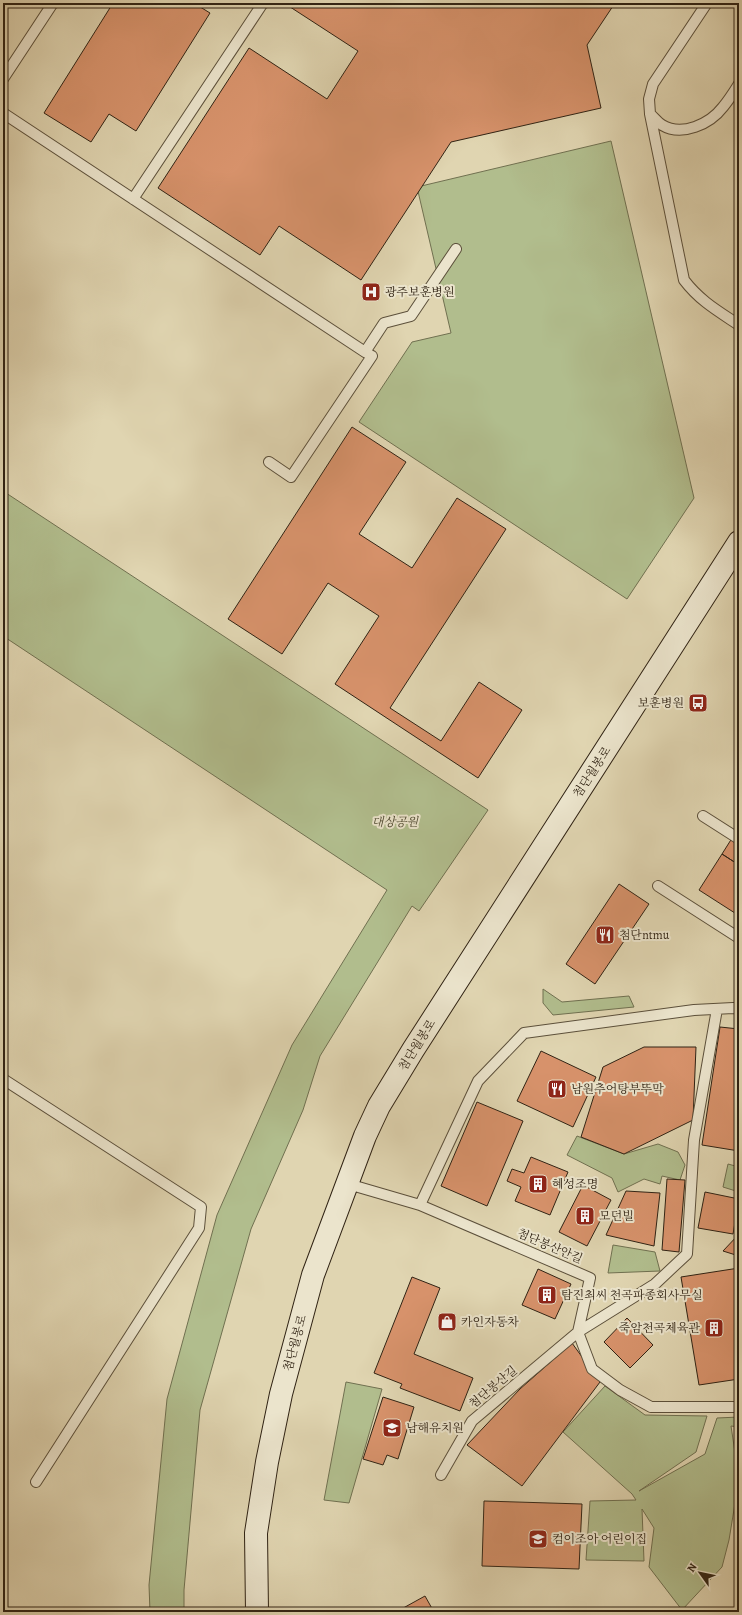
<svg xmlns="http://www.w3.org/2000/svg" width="742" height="1615" font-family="Alegreya,'Noto Serif KR',serif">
  <rect width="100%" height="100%" fill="#e0d5b1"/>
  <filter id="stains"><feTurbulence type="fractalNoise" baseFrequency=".005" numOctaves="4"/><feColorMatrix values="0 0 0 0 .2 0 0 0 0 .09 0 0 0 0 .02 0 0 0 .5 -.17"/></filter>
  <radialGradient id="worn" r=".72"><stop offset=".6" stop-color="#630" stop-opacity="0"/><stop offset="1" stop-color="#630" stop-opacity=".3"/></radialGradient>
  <path fill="#b1bd8d" stroke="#707050" d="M611,141L694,498L627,599L359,422L412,342L451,333L417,187Z
    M3,491L488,810L419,911L412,906L320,1056L303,1110L251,1229L200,1410L184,1590V1612H150L149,1585L167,1399L217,1215L292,1045L387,890L3,636Z
    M543,989L562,1002L629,996L634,1007L553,1015L543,1003Z
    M577,1136L624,1154L658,1144L678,1152L685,1165L680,1180L662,1176L660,1184L644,1179L618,1192L612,1178L567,1155Z
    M728,1164L739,1167V1192L723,1187Z
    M613,1245L655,1252L660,1271L608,1273Z
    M346,1382L382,1389L349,1503L324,1500Z
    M605,1386L645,1415L707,1416L696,1452L639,1491L705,1454L717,1418L739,1417V1427L731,1426L739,1479L729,1540L722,1567L682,1610L649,1567L654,1528L642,1509L644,1561L586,1560L590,1501L636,1500L632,1494L563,1432Z"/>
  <path fill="#d7926b" stroke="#302314" d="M113,3H198L197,5L210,13L136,131L109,114L91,142L44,113Z
    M284,3H615L587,45L601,108L451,142L361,280L279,226L260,255L158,188L249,48L327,99L358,51Z
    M352,427L406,462L359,534L412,568L457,498L506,529L390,708L441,741L479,682L522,710L478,778L335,684L379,616L328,583L282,654L228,619Z
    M739,827V865L722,854Z
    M722,854L739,865L738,915L699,890Z
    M619,884L649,904L595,984L566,964Z
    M720,1027L739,1029V1151L702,1145Z
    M644,1047H696L693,1120L624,1154L581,1137L603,1067Z
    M541,1051L596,1077L573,1127L517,1101Z
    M477,1102L523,1121L487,1206L441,1186Z
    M531,1157L568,1172L550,1215L515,1201L521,1187L507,1181L512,1169L524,1173Z
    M667,1179L685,1180L679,1252L662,1250Z
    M583,1185L611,1200L587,1246L559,1232Z
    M626,1191L660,1193L654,1246L606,1235Z
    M705,1192L739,1199L733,1234L698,1228Z
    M739,1234V1256L723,1251Z
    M739,1268V1379L699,1385L681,1277Z
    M538,1269L571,1284L555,1319L522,1305Z
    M412,1277L440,1288L414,1354L473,1378L460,1411L400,1388L402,1384L374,1373Z
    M627,1318L653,1345L630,1368L604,1342Z
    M572,1343L600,1382L522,1486L467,1445L520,1389Z
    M383,1397L414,1407L398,1459L387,1455L383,1465L363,1459Z
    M484,1501L582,1504L579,1569L482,1566Z
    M425,1596L434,1612H396Z"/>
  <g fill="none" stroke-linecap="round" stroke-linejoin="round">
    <g stroke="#5c503b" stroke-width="12">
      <path id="lane" d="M707,3L653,84L649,99L650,114L684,280C700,301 718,311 739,325
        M3,79L53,3
        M3,113L365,352L384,323L411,316L456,249
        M650,114C654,117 657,122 662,125C682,137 710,124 723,107C729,100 734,92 739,84
        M133,199L263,3
        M269,462L291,477L372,356L365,352
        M703,816L739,839
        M658,886L739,938
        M3,1079L201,1207L199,1228L36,1482
        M348,1184L420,1205L590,1278L578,1332L592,1369L620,1390L651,1407H739
        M420,1205L478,1081L524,1033L694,1010L733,1008L739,1009
        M441,1475L472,1421L578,1332L655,1284L687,1254L694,1140L717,1009"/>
    </g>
    <g stroke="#302314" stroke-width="24">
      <path id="secondary" d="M257,1612L256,1533L267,1462L281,1394L313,1275L365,1136L379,1106L413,1050L739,542"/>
    </g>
    <use href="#lane" stroke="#ebe4cc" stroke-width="10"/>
    <use href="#secondary" stroke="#ebe4cc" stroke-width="22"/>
  </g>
  <defs>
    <g id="hospital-square" transform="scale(1)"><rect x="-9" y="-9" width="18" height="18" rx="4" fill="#8f2418" stroke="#ebe4cc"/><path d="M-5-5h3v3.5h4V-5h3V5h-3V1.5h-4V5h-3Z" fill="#fff"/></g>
    <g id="bus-square" transform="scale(1)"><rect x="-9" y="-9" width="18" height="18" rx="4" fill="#8f2418" stroke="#ebe4cc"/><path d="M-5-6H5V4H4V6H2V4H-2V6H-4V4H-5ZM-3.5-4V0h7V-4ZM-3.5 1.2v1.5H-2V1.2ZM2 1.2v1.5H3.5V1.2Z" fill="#fff"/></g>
    <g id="restaurant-square" transform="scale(1)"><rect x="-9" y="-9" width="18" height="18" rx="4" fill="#8f2418" stroke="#ebe4cc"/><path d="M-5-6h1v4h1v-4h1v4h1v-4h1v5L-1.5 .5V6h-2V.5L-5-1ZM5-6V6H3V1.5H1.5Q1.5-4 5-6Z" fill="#fff"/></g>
    <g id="building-square" transform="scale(1)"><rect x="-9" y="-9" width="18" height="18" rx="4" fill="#8f2418" stroke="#ebe4cc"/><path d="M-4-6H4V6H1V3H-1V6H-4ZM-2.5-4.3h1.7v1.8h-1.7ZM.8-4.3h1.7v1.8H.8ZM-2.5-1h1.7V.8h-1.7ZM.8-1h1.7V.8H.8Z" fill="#fff"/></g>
    <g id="shop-square" transform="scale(1)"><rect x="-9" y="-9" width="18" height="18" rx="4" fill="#8f2418" stroke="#ebe4cc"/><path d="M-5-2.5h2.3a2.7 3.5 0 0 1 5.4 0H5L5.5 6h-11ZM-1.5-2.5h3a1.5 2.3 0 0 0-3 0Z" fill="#fff"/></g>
    <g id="school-square" transform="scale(1)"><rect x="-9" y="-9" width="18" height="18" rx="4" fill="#8f2418" stroke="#ebe4cc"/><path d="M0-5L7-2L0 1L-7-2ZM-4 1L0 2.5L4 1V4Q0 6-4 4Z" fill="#fff"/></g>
  </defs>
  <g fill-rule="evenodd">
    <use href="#hospital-square" x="371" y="292"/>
    <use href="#bus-square" x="698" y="703"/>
    <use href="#restaurant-square" x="605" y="935"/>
    <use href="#restaurant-square" x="557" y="1089"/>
    <use href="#building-square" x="538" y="1184"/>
    <use href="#building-square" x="585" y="1216"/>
    <use href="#building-square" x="547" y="1295"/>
    <use href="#shop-square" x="447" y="1322"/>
    <use href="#building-square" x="714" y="1328"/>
    <use href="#school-square" x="392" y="1428"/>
    <use href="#school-square" x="538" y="1539"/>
  </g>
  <g text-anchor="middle" stroke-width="4" stroke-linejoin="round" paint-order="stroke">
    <g font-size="12" fill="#302314" stroke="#ebe4cc" text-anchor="start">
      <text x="385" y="296">광주보훈병원</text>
      <text x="684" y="707" text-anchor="end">보훈병원</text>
      <text x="619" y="939">첨단ntmu</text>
      <text x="571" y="1093">남원추어탕부뚜막</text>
      <text x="552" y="1188">혜성조명</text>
      <text x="599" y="1220">모던빌</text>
      <text x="561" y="1299">탐진최씨 천곡파종회사무실</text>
      <text x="461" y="1326">카인자동차</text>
      <text x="700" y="1332" text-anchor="end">죽암천곡체육관</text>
      <text x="406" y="1432">남해유치원</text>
      <text x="552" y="1543">컴이조아 어린이집</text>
    </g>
    <g font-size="12" fill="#302314" stroke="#ebe4cc">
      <text transform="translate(592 772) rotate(-57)" y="4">첨단월봉로</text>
      <text transform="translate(417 1045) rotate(-58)" y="4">첨단월봉로</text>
      <text transform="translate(550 1246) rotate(23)" y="4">첨단봉산안길</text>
      <text transform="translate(295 1343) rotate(-75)" y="4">첨단월봉로</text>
      <text transform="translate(493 1387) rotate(-40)" y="4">첨단봉산길</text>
    </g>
    <g font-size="12" font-style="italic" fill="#504a32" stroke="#ebe4cc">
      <text x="395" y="826">대상공원</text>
    </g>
  </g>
  <rect width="742" height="1615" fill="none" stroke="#e0d5b1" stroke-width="16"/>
  <rect x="4" y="4" width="734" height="1607" fill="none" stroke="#302314" stroke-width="2"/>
  <rect x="8" y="8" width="726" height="1599" fill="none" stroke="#302314"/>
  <g transform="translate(700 1573) rotate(303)" stroke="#ebe4cc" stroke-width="3" paint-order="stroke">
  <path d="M0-3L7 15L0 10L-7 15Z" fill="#302314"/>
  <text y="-6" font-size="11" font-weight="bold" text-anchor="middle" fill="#302314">N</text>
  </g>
  <rect width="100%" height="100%" filter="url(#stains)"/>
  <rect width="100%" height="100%" fill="url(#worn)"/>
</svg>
